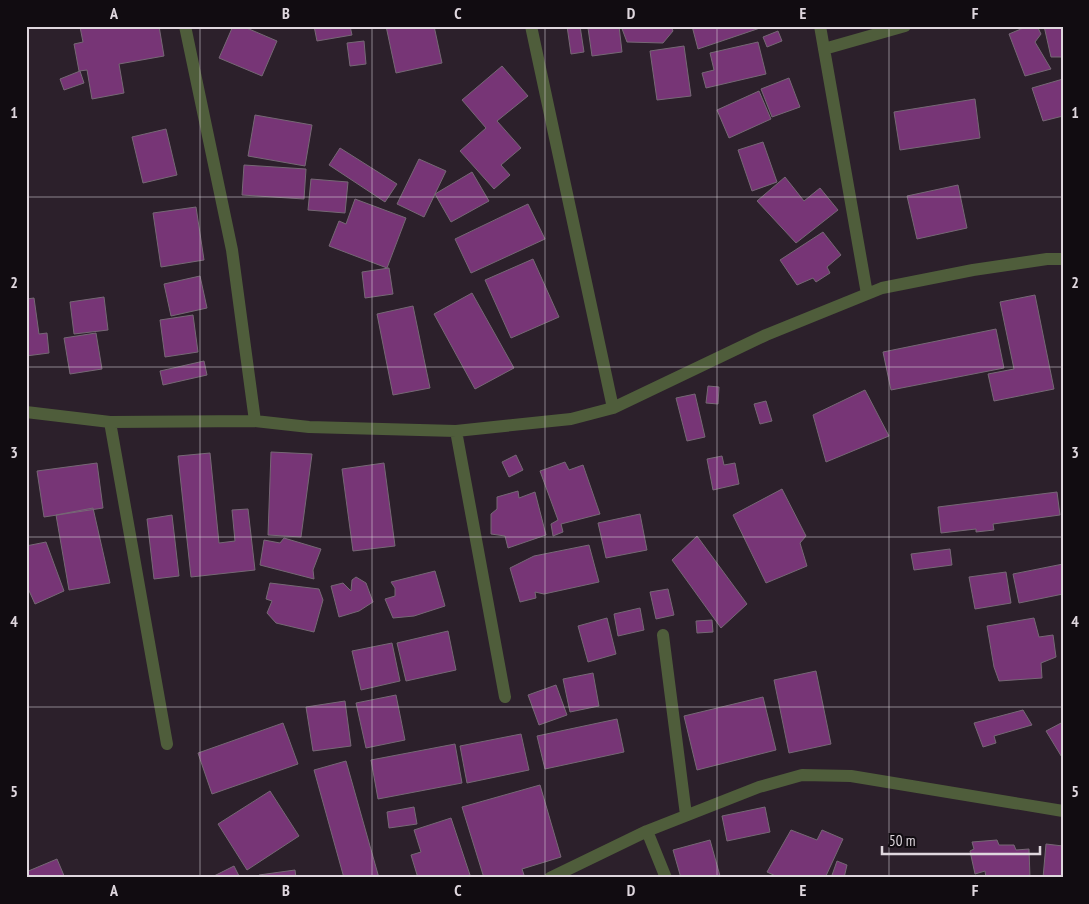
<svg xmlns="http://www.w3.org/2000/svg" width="1089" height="904" font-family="'PT Sans Narrow',sans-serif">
  <rect width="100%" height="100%" fill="#2c202b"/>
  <path fill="#773576" stroke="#766875" d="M85,26H159L164,56L119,64L124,93L92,99L87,70L79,71L74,44L83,42L80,27Z
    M233,26H242L277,41L262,76L219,58Z
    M314,26H350L352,35L317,41Z
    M386,26H434L442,63L396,73Z
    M567,26H580L584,52L571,54Z
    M603,26H619L622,52L592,56L588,28Z
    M621,26H671L673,31L663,43L627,42Z
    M692,26H763V27L698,49Z
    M1028,26H1037L1041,34L1035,42L1051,69L1025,76L1009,34Z
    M1044,26H1063V57H1051Z
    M778,31L782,41L767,47L763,37Z
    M364,41L366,64L350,66L347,43Z
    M758,42L766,74L706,88L702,73L714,70L710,53Z
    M684,46L691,96L657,100L650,51Z
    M502,66L528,96L497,121L521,148L501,165L510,175L494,189L460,151L486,128L462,100Z
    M80,71L84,83L64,90L60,79Z
    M789,78L800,107L772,117L761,89Z
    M1063,79V116L1043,121L1032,88Z
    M759,91L771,119L729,138L717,110Z
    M975,99L980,138L900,150L894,112Z
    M255,115L312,125L305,166L248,156Z
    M166,129L177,175L143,183L132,137Z
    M763,142L777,182L752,191L738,150Z
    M340,148L397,184L385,202L329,165Z
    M419,159L446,171L424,217L397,204Z
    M244,165L306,169L304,199L242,195Z
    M472,172L489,201L451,222L435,194Z
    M785,177L804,201L820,188L838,210L796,243L757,201Z
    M311,179L348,182L345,213L308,210Z
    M958,185L967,228L917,239L907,196Z
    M355,199L406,218L387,268L329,246L339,221L346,224Z
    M528,204L545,239L471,273L455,239Z
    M196,207L204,260L161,267L153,213Z
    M823,232L841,255L827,267L830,273L816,282L813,278L797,285L780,260Z
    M533,259L559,317L511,338L485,280Z
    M389,268L393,294L365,298L362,272Z
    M200,276L207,308L171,316L164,284Z
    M472,293L514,368L475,389L434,314Z
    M1035,295L1054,389L994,401L988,374L1014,369L1000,302Z
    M104,297L108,330L74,334L70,302Z
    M34,298L39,334L47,333L49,353L26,356V299Z
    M413,306L430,388L393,395L377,314Z
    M193,315L198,352L165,357L160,320Z
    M996,329L1004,368L891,390L883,352Z
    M96,333L102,369L70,374L64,338Z
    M204,361L207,375L163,385L160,371Z
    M708,386L719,387L718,404L706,403Z
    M865,390L889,436L826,462L813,415Z
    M695,394L705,437L687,441L676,398Z
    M766,401L772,421L760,424L754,404Z
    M271,452L312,454L301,537L268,535Z
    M210,453L219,543L235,541L232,510L248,509L255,570L191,577L178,456Z
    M516,455L523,470L509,477L502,462Z
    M722,456L724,465L735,463L739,484L713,490L707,459Z
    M565,462L569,470L583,465L600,514L561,524L563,532L553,536L551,524L558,520L540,471Z
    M97,463L103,508L44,517L37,471Z
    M384,463L395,546L353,551L342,469Z
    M782,489L806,536L800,543L807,566L766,583L733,515Z
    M518,491L519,498L535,492L546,535L508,548L505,536L491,534V514L497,509V497Z
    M1057,492L1060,515L993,524L994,530L976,532V529L941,533L938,507Z
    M93,508L110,583L69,590L56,515Z
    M640,514L647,550L606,558L598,523Z
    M172,515L179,576L154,579L147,519Z
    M697,536L747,604L721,628L672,560Z
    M284,538L321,549L313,570L314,579L260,565L264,540L280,543Z
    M46,542L64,591L35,604L26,584V546Z
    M589,545L599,582L544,594L535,592L536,598L520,602L510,568L534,556Z
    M950,549L952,565L914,570L911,554Z
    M1063,564V594L1019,603L1013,574Z
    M435,571L445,606L414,616L393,618L385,599L395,596V588L391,582Z
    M1006,572L1011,603L975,609L969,577Z
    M356,577L366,583L373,602L359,611L339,617L331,586L343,583L351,591L352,580Z
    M270,583L319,589L323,600L314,632L276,623L267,613L272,601L266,599Z
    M668,589L674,615L656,619L650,592Z
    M640,608L644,630L618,636L614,614Z
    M607,618L616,654L588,662L578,626Z
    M1034,618L1039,637L1053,635L1056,657L1041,663L1042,678L999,681L994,667L987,626Z
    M712,620L713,632L697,633L696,621Z
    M448,631L456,670L406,681L397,643Z
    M392,643L400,681L361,690L352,651Z
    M816,671L831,744L789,753L774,680Z
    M593,673L599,706L570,712L563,679Z
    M556,685L567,715L539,725L528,695Z
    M396,695L405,740L366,748L356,703Z
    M763,697L776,750L697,770L684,716Z
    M345,701L351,746L313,751L306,707Z
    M1023,710L1032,725L994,736L996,743L983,747L974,723Z
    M617,719L624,752L545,769L537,736Z
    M1063,722V759L1046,731Z
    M283,723L298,764L212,794L198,753Z
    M521,734L529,770L467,783L460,746Z
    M455,744L462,783L378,799L371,760Z
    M346,761L379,878H344L314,770Z
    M540,785L561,857L522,869L525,878H484L462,807Z
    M270,791L299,836L247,870L218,824Z
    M414,807L417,824L389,828L387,812Z
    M765,807L770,832L727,841L722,816Z
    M451,818L471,878H418L411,855L421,852L414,830Z
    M791,830L817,840L822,830L843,839L825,878H780L767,872Z
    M710,840L720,876L711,878H681L673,850Z
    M997,840L999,845H1014L1016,850L1029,849L1030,878H986L985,871L975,874L970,851L974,849L972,842Z
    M1046,844L1063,846V878H1043Z
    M57,859L65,878H26V872Z
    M837,861L847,865L844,878H831Z
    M234,866L240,878H210Z
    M295,870L296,878H259V875Z"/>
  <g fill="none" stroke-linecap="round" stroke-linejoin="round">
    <path stroke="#4f5d3b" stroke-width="12" d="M185,26L232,250L255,421
      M531,26L613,408
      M820,26L867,294
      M824,49L905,26
      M26,412L110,422L255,421L309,427L456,431L571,419L613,408L766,335L882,288L973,270L1047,259H1063
      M110,422L167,744
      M456,431L505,697
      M663,635L686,815
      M647,831L666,878
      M550,878L647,831L759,787L802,775L851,776L1063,811"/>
  </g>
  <path fill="none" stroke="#dfd7de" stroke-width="1" stroke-opacity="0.55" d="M200,26V878M372,26V878M545,26V878M717,26V878M889,26V878M26,197H1063M26,367H1063M26,537H1063M26,707H1063"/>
  <rect width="1089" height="904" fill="none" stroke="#110c11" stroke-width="55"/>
  <path d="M882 846v8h158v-8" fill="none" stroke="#dfd7de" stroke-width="2.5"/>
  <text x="889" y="846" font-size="15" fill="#dfd7de" stroke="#110c11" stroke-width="4" paint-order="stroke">50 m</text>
  <rect x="28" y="28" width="1034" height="848" fill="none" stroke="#dfd7de" stroke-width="2"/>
  <g font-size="16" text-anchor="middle" font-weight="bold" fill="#dfd7de">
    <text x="114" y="19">A</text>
    <text x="286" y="19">B</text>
    <text x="458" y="19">C</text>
    <text x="631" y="19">D</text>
    <text x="803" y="19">E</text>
    <text x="975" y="19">F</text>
    <text x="14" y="118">1</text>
    <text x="1075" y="118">1</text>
    <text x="14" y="288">2</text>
    <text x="1075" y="288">2</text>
    <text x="14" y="458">3</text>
    <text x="1075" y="458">3</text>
    <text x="14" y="627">4</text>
    <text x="1075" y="627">4</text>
    <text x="14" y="797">5</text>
    <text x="1075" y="797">5</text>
    <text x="114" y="896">A</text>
    <text x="286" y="896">B</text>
    <text x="458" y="896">C</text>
    <text x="631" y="896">D</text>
    <text x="803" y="896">E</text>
    <text x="975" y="896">F</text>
  </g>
</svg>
